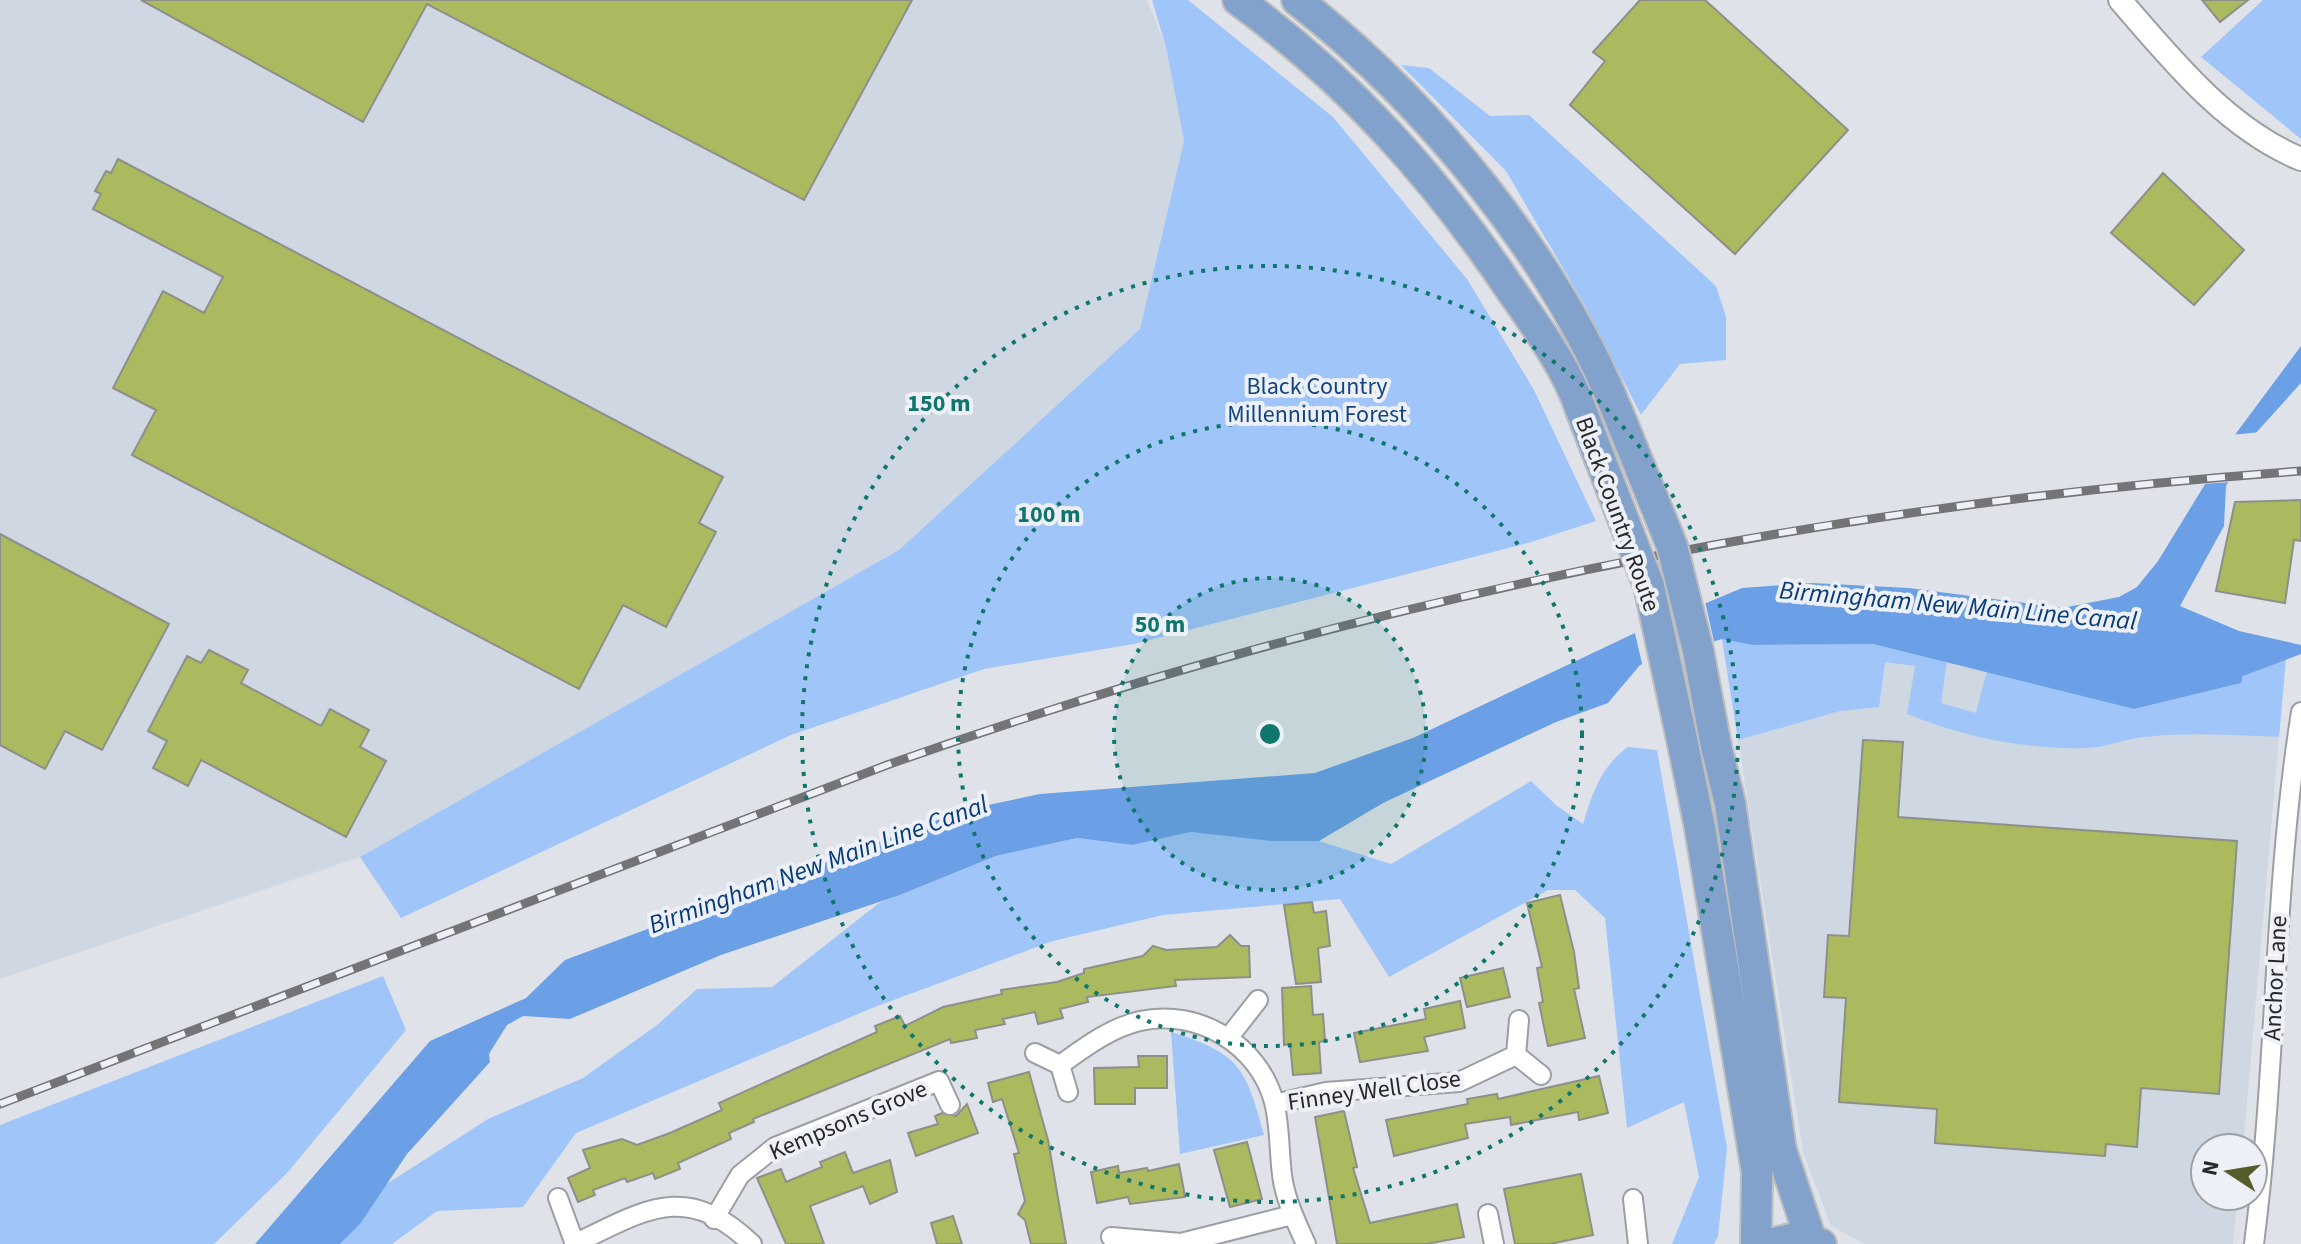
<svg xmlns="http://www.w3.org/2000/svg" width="2301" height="1244" font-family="'Source Sans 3',sans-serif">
  <rect width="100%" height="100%" fill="#dfe3e9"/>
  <path fill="#ced7e2" d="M0,0H1147L1166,47L1184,141L1140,329L899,550L360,857L0,979Z
    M1722,639L1752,645L1873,644L2134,709L2240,683L2243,676L2286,658L2243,1148H2205V1196H2238L2233,1244H1865L1831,1226L1803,1152Z"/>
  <path fill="#a0c5f9" d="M1152,0H1188L1333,117L1467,279L1534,390L1596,521L1528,543L1134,644L984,669L791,735L401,918L360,857L899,550L1140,329L1184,141L1166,47Z
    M2263,0H2301V139L2201,57Z
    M1401,65L1429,68L1490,116L1529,115L1716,286L1726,317V360L1680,364L1641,415L1584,304L1506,171Z
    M1722,639L1752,645L1873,644L1947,661L1941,703L1976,713L1987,671L2134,709L2240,683L2243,676L2286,658L2279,737C2234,735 2188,732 2143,737C2125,739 2107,747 2088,748C2027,750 1964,737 1907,714L1915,666L1885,662L1879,707L1840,711L1738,740Z
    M1628,747L1657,750L1727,1148L1718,1236L1714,1244H1672L1699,1177L1684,1102L1627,1128L1605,918L1575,890H1548L1389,977L1340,899L1163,915L1053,941L872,1008L576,1133L523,1207L437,1211L392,1244H340L360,1224L382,1187L488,1119L583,1078L657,1025L697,989L772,987L879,903L996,856L1077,838L1132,845L1191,832L1319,841L1391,864L1531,781L1557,806L1583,824C1592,794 1601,766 1628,747Z
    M383,976L406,1030L287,1173L214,1244H0V1125Z
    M1171,1032C1239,1053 1246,1067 1264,1135L1180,1154Z"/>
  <path fill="#6ca0e6" d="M2301,346V383L2254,435L2226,486L2224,526L2180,606L2239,631L2301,645V654L2243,676L2241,683L2134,709L1873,644L1752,645L1722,639L1640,665L1608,703L1556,722L1383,803L1319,841H1272L1191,832L1132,845L1077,838L996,856L897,896L721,955L570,1019L523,1016L507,1025L489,1054L490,1062L407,1154L360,1224L340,1244H255L430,1041L526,998L565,960L964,810L1040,794L1315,773L1413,738L1635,633L1742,588L1813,583L1909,588L2062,608L2119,597L2137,587L2158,561L2237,432Z"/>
  <path fill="#dfe3e9" d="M2262,432L2232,482L2202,484L2230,435Z
    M1704,597L1715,646L1643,668L1634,629Z"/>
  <path fill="#acba5f" stroke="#8e8f89" stroke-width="2" d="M141,0H912L804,200L427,4L363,122Z
    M1640,0H1705L1848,130L1735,254L1570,105L1605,61L1593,52Z
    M2202,0H2248L2220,22Z
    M118,159L723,477L699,523L716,532L666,627L623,605L579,689L132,455L156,410L113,388L163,291L204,313L223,277L93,209L101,194L95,191L106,171L111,173Z
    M2163,173L2244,250L2194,305L2111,233Z
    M2301,500V541L2294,540L2285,603L2216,591L2235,502Z
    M0,534L169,624L102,750L65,731L45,769L0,745Z
    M209,650L248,670L241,683L321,726L330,709L369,730L360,747L386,761L346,837L201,760L188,786L153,768L167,741L148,731L187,656L201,663Z
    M1863,740L1903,742L1898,817L2237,841L2219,1094L2141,1088L2137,1147L2106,1144L2105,1156L1935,1143L1937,1109L1839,1102L1846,998L1824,997L1828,935L1849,936Z
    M1560,895L1574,952L1579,988L1574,989L1585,1038L1548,1046L1539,1003L1543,1002L1537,968L1542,967L1527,903Z
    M1312,902L1314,913L1326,911L1330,946L1318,948L1321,982L1296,984L1284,905Z
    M1230,935L1241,946H1249L1250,977L1175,980L1176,986L1087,997L1088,1002L1060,1009L1063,1018L1038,1024L1035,1012L1003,1019L1005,1024L975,1030L977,1038L951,1043L950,1039L753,1119L754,1122L729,1133L731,1139L678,1163L680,1169L655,1179L653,1173L627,1182L625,1178L593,1190L595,1195L578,1202L568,1178L590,1168L583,1150L622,1139L637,1145L670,1133L722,1110L719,1103L877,1032L875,1026L900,1016L905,1026L943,1007L1002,994L1001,990L1057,982L1084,973V969L1143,956L1153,946L1166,950L1217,947Z
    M1503,968L1510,997L1467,1007L1460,978Z
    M1311,986L1313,1015L1323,1014L1325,1041L1319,1042L1321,1073L1293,1075L1290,1044L1284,1045L1282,988Z
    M1460,1001L1465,1028L1424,1037L1428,1051L1360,1062L1354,1033L1426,1019L1424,1009Z
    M1138,1056H1167V1088H1135V1104H1095L1094,1068L1139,1067Z
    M1029,1072L1048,1140L1066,1244H1031L1025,1220L1018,1214L1025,1201L1014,1154L1019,1153L1002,1099L993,1102L988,1083Z
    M1599,1076L1608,1113L1579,1120L1578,1112L1511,1125L1510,1117L1465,1124L1468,1138L1394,1156L1386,1120L1468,1104L1467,1099L1497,1094L1498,1099Z
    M967,1104L978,1133L916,1156L908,1133L938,1124L935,1116L942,1113L956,1116Z
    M1344,1111L1357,1167L1353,1168L1370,1223L1457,1204L1464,1237L1426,1244H1337L1315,1117Z
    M1247,1142L1262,1199L1230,1207L1214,1150Z
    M845,1152L853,1173L890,1160L897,1192L870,1204L863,1186L810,1206L824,1244H786L757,1178L781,1169L786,1182L822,1167L820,1162Z
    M1179,1164L1185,1197L1130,1204L1128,1197L1097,1203L1091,1172L1118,1166L1119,1173L1147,1168L1148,1171Z
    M1581,1174L1593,1235L1550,1244H1515L1504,1189Z
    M953,1216L962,1244H937L931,1223Z"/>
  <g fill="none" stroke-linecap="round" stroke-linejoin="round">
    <g stroke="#9b9fa4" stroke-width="22">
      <path id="minor" d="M1519,1020L1516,1055L1541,1075
        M1229,1037L1258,1000
        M1035,1053L1060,1065
        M1068,1092L1060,1065C1085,1047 1110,1028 1140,1021C1198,1008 1259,1045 1274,1102C1280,1125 1279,1151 1282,1175C1285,1199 1296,1222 1306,1244
        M1275,1104L1326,1092L1459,1082L1516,1055
        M558,1198L575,1244
        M1633,1199L1638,1244
        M1488,1214L1494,1244
        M714,1219L740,1175L775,1147L939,1081L950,1105
        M1111,1237L1181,1243L1292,1215
        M574,1244C644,1211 685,1180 752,1244
        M2254,1244C2277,1067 2273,888 2301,712"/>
    </g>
    <g stroke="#9b9fa4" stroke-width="26">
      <path id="tertiary" d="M2120,0C2171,59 2227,129 2301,159"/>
    </g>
    <g stroke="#bebebf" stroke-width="34">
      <path id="trunk" d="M1238,0C1350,82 1434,176 1511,290C1536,326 1567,368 1581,410
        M1297,0C1429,103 1555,257 1618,413
        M1716,746L1730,803L1781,1150L1811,1240
        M1684,749L1700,828L1757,1172L1756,1244
        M1770,1244L1795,1238L1821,1244"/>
    </g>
    <use href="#minor" stroke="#fff" stroke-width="18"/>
    <use href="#tertiary" stroke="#fff" stroke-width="22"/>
    <use href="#trunk" stroke="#83a2cb" stroke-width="30"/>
    <g stroke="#727478" stroke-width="9">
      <path id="rail" d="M0,1104L887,765C1347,602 1814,506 2301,471"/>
    </g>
    <use href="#rail" stroke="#edf0f6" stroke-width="6" stroke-dasharray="18" stroke-linecap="butt"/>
    <g stroke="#bebebf" stroke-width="34" stroke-linecap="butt">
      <path id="trunk-bridge" d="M1581,410L1649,586L1684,749
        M1618,413L1672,546L1698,650L1716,746"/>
    </g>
    <use href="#trunk-bridge" stroke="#83a2cb" stroke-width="30"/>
  </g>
  <circle cx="1270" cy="734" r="156" fill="#0f766e" fill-opacity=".12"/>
  <g fill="none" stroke="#0f766e" stroke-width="4" stroke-dasharray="4 8">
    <circle cx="1270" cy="734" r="156"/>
    <circle cx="1270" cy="734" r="312"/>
    <circle cx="1270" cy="734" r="468"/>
  </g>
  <g text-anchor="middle" stroke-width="8" stroke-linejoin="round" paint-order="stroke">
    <g font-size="24" fill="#134584" stroke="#edf0f6">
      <text x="1317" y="394">Black Country<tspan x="1317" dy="28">Millennium Forest</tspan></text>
    </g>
    <g font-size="24" fill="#27282a" stroke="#edf0f6">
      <text transform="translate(1618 514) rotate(70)" y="8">Black Country Route</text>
      <text transform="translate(2275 978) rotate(-87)" y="8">Anchor Lane</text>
      <text transform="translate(1374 1090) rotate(-8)" y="8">Finney Well Close</text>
      <text transform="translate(848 1120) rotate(-23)" y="8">Kempsons Grove</text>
    </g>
    <g font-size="26" font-style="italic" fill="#073c7a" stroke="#edf0f6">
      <text transform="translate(1958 605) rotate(5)" y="9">Birmingham New Main Line Canal</text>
      <text transform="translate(818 864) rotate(-20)" y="9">Birmingham New Main Line Canal</text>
    </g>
  </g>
  <circle cx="1270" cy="734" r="12" fill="#0f766e" stroke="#edf0f6" stroke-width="4"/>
  <g font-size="24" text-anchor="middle" font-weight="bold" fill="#0f766e" stroke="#edf0f6" stroke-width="8" stroke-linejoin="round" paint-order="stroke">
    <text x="939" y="411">150 m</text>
    <text x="1049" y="522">100 m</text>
    <text x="1160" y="632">50 m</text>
  </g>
  <g transform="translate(2229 1172) rotate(282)"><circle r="38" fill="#edf0f6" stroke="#9ea0a4" stroke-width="2"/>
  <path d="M0-6L14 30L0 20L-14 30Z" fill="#565d2c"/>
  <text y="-12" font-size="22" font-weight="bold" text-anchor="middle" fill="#27282a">N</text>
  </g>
</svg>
